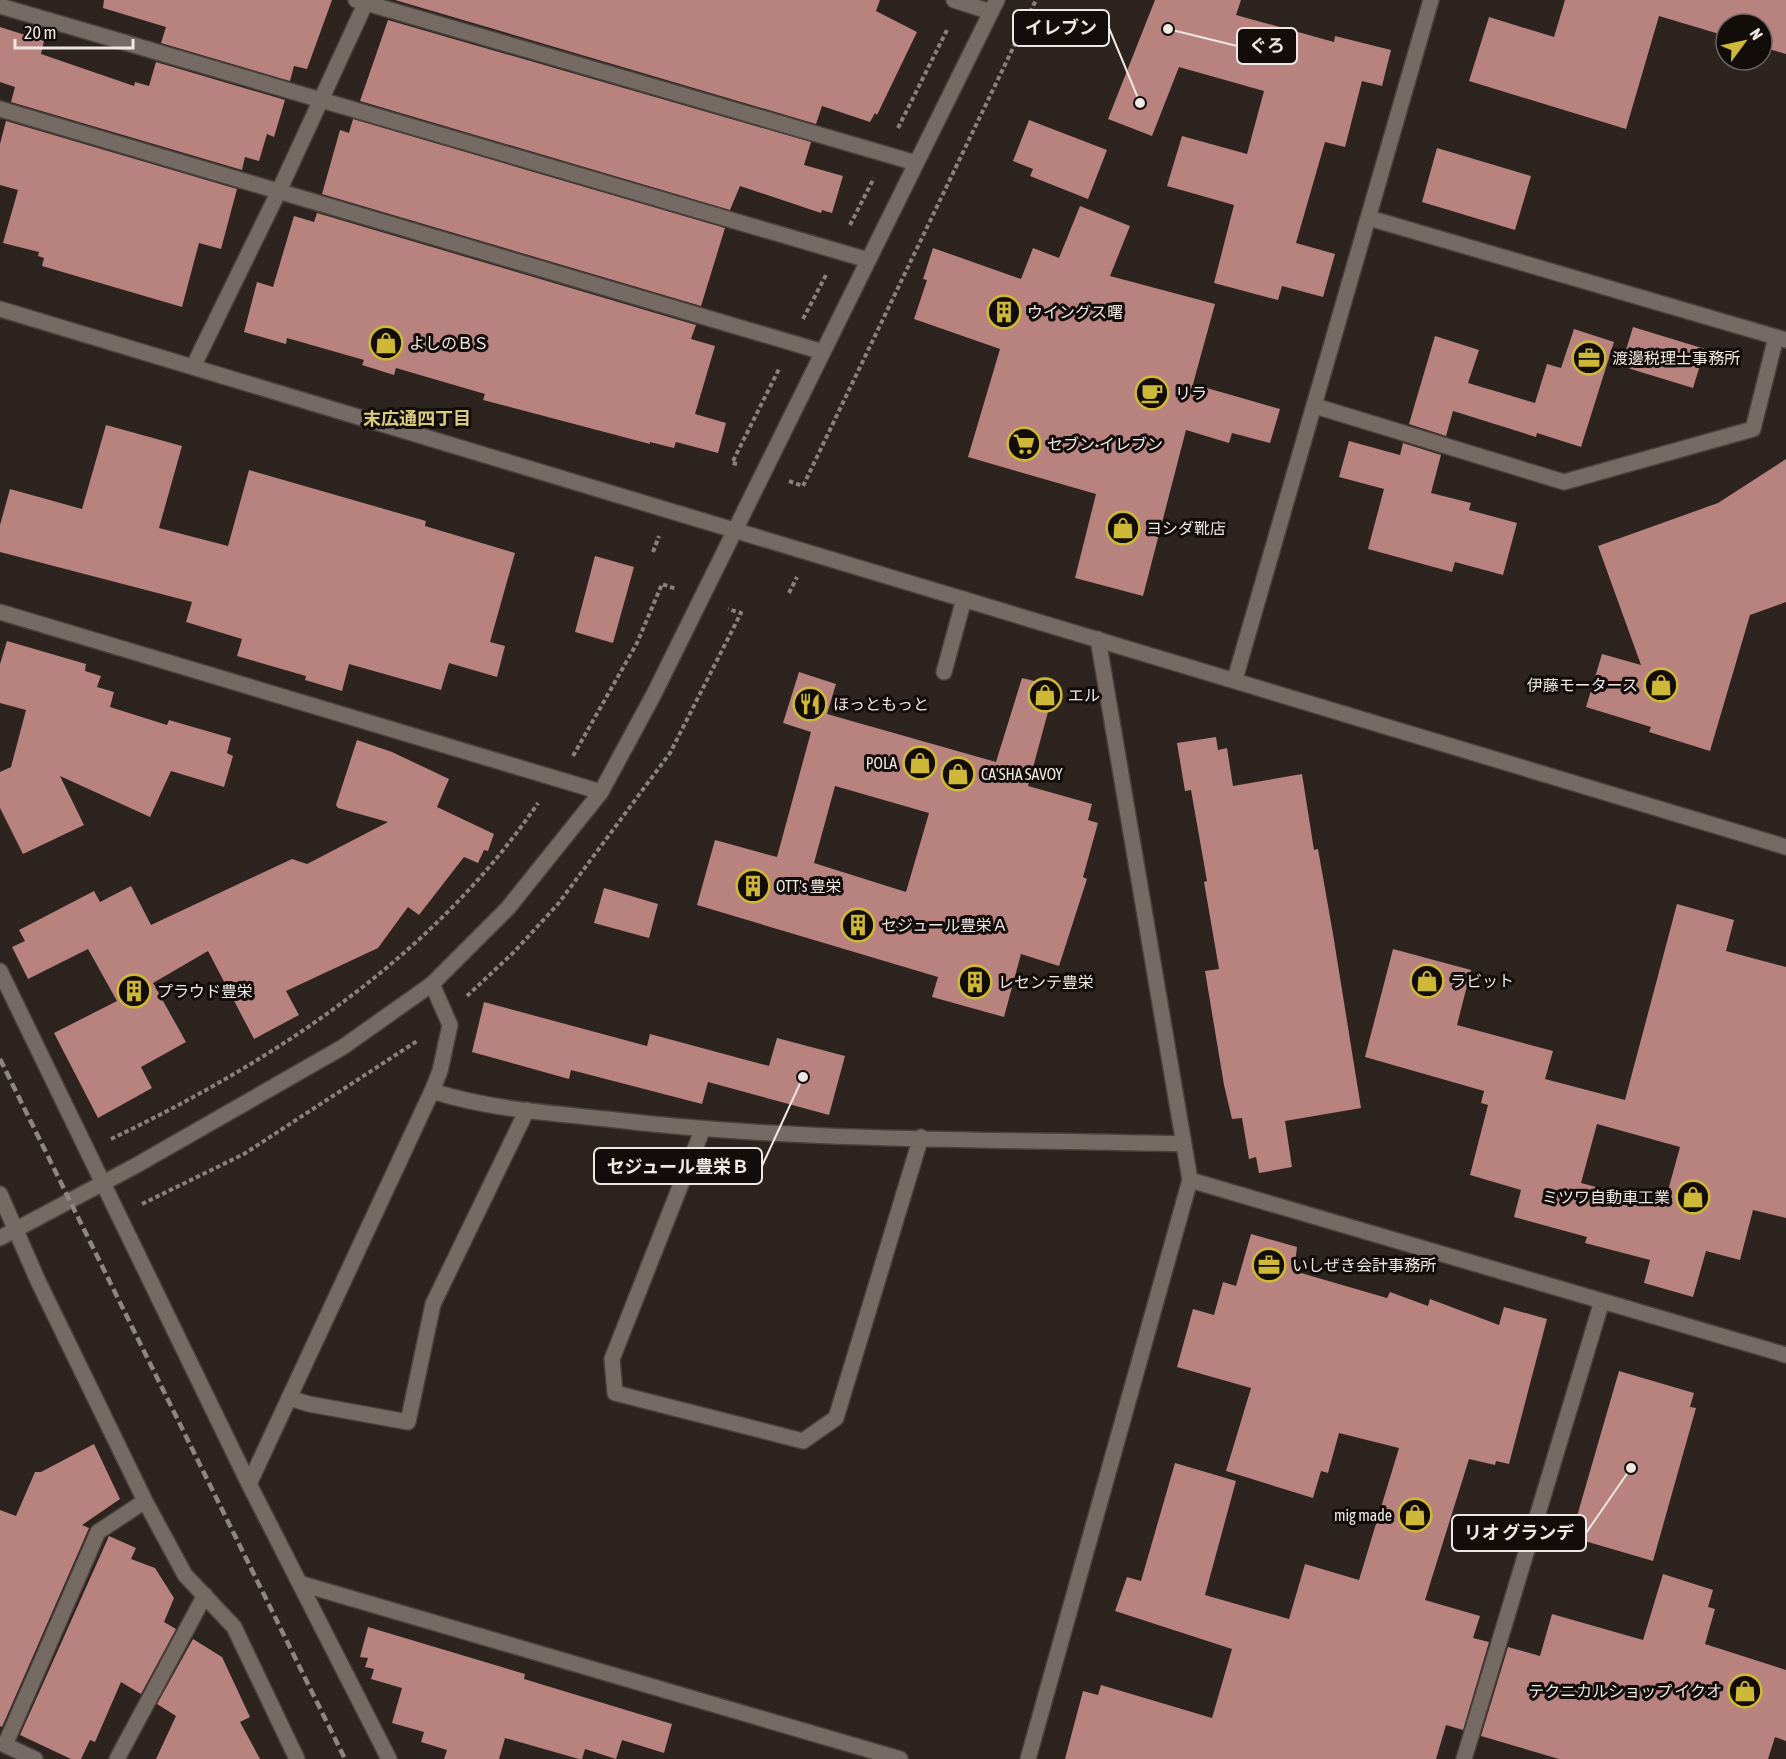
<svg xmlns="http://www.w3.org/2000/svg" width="1786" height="1759" font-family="'Asap Condensed','Noto Sans JP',sans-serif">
  <rect width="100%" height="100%" fill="#2d231f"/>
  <path fill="#b8837e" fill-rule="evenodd" d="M104,0H332L307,69L294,66L290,81L161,43L166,27L103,8Z
    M395,0H880L876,11L917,32L877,115L875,113L870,122L822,106L816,124Z
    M1155,0H1241L1236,15L1334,42L1335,36L1391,50L1382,86L1362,81L1345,147L1325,142L1296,243L1335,254L1323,297L1282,286L1278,300L1214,283L1234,205L1167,186L1182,136L1247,154L1264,91L1179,67L1152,136L1108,119Z
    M1565,0H1786V54L1762,47V24H1726V36L1659,16L1626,129L1469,81L1489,17L1554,37Z
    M388,20L811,142L804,165L843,176L832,213L822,210L821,213L740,186L730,210L360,101Z
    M0,27L44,41L41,54L134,86L135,82L149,86L156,62L285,100L274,137L267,134L259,161L245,157L242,170L11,102L15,87L0,82Z
    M353,119L725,228L701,306L322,194L340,130L349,133Z
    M1029,120L1107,150L1088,199L1030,176L1033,169L1013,161Z
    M6,121L237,189L221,249L199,243L182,307L42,266L44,258L38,256L39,252L3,243L18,190L0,185V144Z
    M1437,148L1531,176L1515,230L1422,202Z
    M1080,206L1130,226L1110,276L1215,304L1193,384L1280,409L1270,443L1232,433L1229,443L1186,430L1143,596L1075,578L1096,494L968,457L1000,349L914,319L927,280L923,279L933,248L1021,279L1033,248L1059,258Z
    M317,213L696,325L691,339L715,346L695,414L726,423L718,453L676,442L674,448L650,442V444L483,400L485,394L396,368L394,375L362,365L364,360L287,338L286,344L244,332L257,282L273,287L294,216L314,222Z
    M1633,327L1705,349L1693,388L1621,366Z
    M1574,329L1614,342L1581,447L1537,433L1536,437L1453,411L1446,436L1409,424L1435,336L1479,350L1468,383L1535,403L1547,364L1561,368Z
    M106,425L182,446L159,528L228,546L249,470L426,521L425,526L515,553L490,642L505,646L497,677L449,663L441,690L349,664L342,691L305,680L306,676L237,656L242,639L186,622L192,602L0,552V525L10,489L82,509Z
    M1349,441L1400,455L1403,443L1441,455L1431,493L1471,503L1469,510L1517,523L1503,575L1455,562L1452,572L1368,549L1384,489L1339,477Z
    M1786,459V602L1750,615L1710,751L1649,732L1651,727L1586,707L1602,654L1641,665L1598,546L1718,503Z
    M595,556L634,567L613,643L575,632Z
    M7,641L86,664L85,671L101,676L97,687L114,692L110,707L167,725L169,720L231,738L227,753L233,756L224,787L171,771L150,817L60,776L84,825L23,854L0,808V772L11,767L26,710L0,703V664Z
    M799,672L836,684L827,714L996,762L1022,678L1055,686L1028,786L1092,804L1088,820L1098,823L1083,877L1087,879L1059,966L1021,954L1004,1017L932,997L938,977L697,905L715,840L777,857L811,732L783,723ZM835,786L929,813L906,892L814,863Z
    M1216,737L1218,750L1227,748L1233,786L1302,774L1314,850L1318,849L1333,934L1361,1108L1285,1121L1292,1167L1259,1173L1256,1157L1249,1159L1242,1118L1232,1119L1224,1085L1205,971L1219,969L1204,882L1207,881L1191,790L1185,791L1177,743Z
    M357,740L392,752L449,779L437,807L494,834L488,851L484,850L478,863L464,857L419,915L408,907L378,948L286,991L299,1015L254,1039L208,951L153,983L186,1042L141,1067L152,1088L98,1118L54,1033L117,1001L88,949L28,979L12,947L25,941L19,930L94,891L100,902L131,886L151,925L292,859L307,864L388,822L338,808L336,805Z
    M604,888L658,904L649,938L594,923Z
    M1677,904L1734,920L1726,951L1786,967V1218L1753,1210L1740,1260L1706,1251L1693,1297L1644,1283L1650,1260L1585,1243L1587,1237L1514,1217L1521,1190L1470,1175L1488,1105L1481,1103L1484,1091L1365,1057L1393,949L1471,970L1457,1025L1553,1051L1545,1079L1625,1100ZM1597,1124L1680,1147L1664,1205L1581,1183Z
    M484,1002L647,1046L650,1034L769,1066L777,1038L845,1056L829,1115L708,1082L702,1104L571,1070L569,1079L472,1052Z
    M1251,1234L1297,1247L1294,1271L1387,1298L1390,1292L1428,1306L1430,1299L1499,1325L1504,1307L1547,1319L1509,1464L1496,1461L1495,1465L1469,1459L1425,1600L1480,1616L1473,1638L1489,1642L1463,1730L1446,1725L1436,1759H1065L1083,1691L1098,1695L1101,1685L1212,1718L1232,1649L1115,1611L1127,1577L1141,1581L1175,1463L1236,1481L1205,1595L1289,1619L1305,1564L1359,1580L1399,1448L1339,1433L1328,1473L1321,1471L1313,1498L1226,1471L1251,1388L1177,1367L1193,1309L1214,1315L1223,1282L1236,1286Z
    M1619,1371L1694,1393L1690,1407L1696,1408L1653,1561L1571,1537Z
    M94,1444L120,1499L82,1525L89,1528L2,1727L0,1726V1510L16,1516L35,1472H41Z
    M109,1536L136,1548L131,1559L155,1568L174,1598L164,1622L176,1629L141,1694L121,1682L95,1742L90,1740L81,1759H71L20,1735Z
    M1663,1574L1713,1590L1708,1607L1715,1609L1705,1644L1786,1670V1741L1775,1737L1768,1759H1559L1481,1736L1508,1647L1540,1656L1552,1614L1643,1640Z
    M368,1627L525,1674L524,1679L672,1724L664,1753L622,1740L616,1759L585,1749L582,1759H579L505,1738L499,1759H444L447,1750L421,1742L424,1732L392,1723L402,1688L371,1679L374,1669L365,1667L368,1658L360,1657Z
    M193,1639L222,1657L250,1717L240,1722L260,1759H156L176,1716L157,1704Z"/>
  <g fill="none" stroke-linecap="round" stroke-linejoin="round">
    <g stroke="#49413d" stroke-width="18">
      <path id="lane" d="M944,672L964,599"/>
    </g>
    <g stroke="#49413d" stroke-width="18">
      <path id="street" d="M356,0L916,163
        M954,0L991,12
        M0,6L868,260
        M0,109L823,352
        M1369,218L1786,340
        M193,367L278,193L367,0
        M1315,406L1564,482L1753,429L1776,337
        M0,612L601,792
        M1098,639L1190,1180L1786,1355
        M1235,679L1431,0
        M0,971L249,1484L389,1759
        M432,984L450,1025L440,1071L432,1091C488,1109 549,1113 607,1119C798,1142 992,1139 1184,1144
        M702,1131L612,1359L615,1393L803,1441L836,1418L921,1137
        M0,1194L38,1281L145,1501L185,1575L234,1627L297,1759
        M289,1398L309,1404L408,1422L433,1304L527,1110
        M249,1484L432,1091
        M302,1584L900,1759
        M35,1759L5,1745L98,1532L145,1501
        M117,1759L205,1595
        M1028,1759L1190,1180
        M1464,1759L1602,1301"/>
    </g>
    <g stroke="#49413d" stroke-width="18">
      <path id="secondary" d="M0,309L1786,847
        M0,1238L135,1166L343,1047L432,984L508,908L601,792L654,694L997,0"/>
    </g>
    <path stroke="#89817d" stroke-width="4" stroke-dasharray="4.5 3" stroke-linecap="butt" d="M898,128L948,28
      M850,225L874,178
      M803,319L826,275
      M737,464L732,463L779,369
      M789,481L803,486L1036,0
      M653,552L659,536
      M789,593L797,577
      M573,756L637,643L662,584L676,589
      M467,996L514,952L558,904L670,753L741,613L728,609
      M111,1139C276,1060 434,956 538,803
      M142,1204L244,1154L417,1041"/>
    <use href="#lane" stroke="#766a65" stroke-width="15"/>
    <use href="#street" stroke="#766a65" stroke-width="15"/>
    <use href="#secondary" stroke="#766a65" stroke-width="15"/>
    <path stroke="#8e8682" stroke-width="4.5" stroke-dasharray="9 4.5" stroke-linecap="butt" d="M0,1059L345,1759"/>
  </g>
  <defs>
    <g id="building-ring" transform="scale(1.725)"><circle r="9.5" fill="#120d0b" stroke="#ceb837" stroke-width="1.5"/><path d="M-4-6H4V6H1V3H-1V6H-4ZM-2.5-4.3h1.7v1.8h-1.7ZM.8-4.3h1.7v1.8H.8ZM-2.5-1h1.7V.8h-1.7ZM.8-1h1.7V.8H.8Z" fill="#ceb837"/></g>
    <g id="shop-ring" transform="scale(1.725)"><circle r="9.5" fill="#120d0b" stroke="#ceb837" stroke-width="1.5"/><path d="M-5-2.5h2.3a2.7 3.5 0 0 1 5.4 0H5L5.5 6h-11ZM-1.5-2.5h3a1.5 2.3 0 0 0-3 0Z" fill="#ceb837"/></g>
    <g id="office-ring" transform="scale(1.725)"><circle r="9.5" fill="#120d0b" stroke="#ceb837" stroke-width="1.5"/><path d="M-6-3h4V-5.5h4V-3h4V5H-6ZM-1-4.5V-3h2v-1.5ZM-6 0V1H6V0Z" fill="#ceb837"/></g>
    <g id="cafe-ring" transform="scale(1.725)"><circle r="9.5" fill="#120d0b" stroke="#ceb837" stroke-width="1.5"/><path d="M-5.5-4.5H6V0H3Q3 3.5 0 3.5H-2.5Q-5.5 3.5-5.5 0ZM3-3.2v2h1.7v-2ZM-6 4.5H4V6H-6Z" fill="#ceb837"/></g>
    <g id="supermarket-ring" transform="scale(1.725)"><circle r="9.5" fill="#120d0b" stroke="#ceb837" stroke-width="1.5"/><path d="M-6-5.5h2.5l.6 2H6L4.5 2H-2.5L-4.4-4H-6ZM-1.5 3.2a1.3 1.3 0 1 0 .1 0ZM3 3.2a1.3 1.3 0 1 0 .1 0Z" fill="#ceb837"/></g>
    <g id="restaurant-ring" transform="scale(1.725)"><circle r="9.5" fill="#120d0b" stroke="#ceb837" stroke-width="1.5"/><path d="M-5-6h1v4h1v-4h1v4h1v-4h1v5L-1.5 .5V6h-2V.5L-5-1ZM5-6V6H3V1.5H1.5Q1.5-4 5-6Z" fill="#ceb837"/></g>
  </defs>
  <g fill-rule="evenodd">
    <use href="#building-ring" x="1004" y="312"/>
    <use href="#shop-ring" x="386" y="343"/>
    <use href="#office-ring" x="1589" y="358"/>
    <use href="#cafe-ring" x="1152" y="393"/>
    <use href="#supermarket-ring" x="1024" y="444"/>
    <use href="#shop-ring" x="1123" y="528"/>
    <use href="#shop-ring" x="1661" y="685"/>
    <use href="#shop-ring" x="1045" y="695"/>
    <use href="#restaurant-ring" x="810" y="704"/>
    <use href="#shop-ring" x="920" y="763"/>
    <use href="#shop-ring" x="958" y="774"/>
    <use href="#building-ring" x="753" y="886"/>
    <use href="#building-ring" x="858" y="925"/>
    <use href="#shop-ring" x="1427" y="981"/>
    <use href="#building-ring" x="975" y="982"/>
    <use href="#building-ring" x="134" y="991"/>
    <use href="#shop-ring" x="1693" y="1197"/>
    <use href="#office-ring" x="1269" y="1265"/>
    <use href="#shop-ring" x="1415" y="1515"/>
    <use href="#shop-ring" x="1745" y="1691"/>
  </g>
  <g text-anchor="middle" stroke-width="6" stroke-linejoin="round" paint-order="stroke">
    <g font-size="16" fill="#eee7e4" stroke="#120d0b" text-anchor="start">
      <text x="1027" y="318">ウイングス曙</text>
      <text x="409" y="349">よしのＢＳ</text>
      <text x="1612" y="364">渡邊税理士事務所</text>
      <text x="1175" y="399">リラ</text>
      <text x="1047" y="450">セブン-イレブン</text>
      <text x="1146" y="534">ヨシダ靴店</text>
      <text x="1638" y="691" text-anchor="end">伊藤モータース</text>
      <text x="1068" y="701">エル</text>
      <text x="833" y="710">ほっともっと</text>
      <text x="897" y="769" text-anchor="end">POLA</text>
      <text x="981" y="780">CA'SHA SAVOY</text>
      <text x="776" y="892">OTT's 豊栄</text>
      <text x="881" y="931">セジュール豊栄Ａ</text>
      <text x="1450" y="987">ラビット</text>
      <text x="998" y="988">レセンテ豊栄</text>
      <text x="157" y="997">プラウド豊栄</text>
      <text x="1670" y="1203" text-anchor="end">ミツワ自動車工業</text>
      <text x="1292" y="1271">いしぜき会計事務所</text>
      <text x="1392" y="1521" text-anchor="end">mig made</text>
      <text x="1722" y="1697" text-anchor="end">テクニカルショップ イクオ</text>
    </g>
    <g font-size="18" font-weight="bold" fill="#dacc7e" stroke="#120d0b">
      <text x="417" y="425">末広通四丁目</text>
    </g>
  </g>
  <path fill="none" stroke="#eee7e4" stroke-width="2" d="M1140 103L1109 28M1168 29L1237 46M803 1077L762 1166M1631 1468L1586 1533"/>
  <g fill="#eee7e4" stroke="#120d0b" stroke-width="2">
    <circle cx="1140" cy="103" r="6"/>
    <circle cx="1168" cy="29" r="6"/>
    <circle cx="803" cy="1077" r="6"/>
    <circle cx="1631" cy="1468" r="6"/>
  </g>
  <g fill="#120d0b" stroke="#eee7e4" stroke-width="2">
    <rect x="1013" y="10" width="96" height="36" rx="6"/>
    <rect x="1237" y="28" width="60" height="36" rx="6"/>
    <rect x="594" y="1148" width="168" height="36" rx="6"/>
    <rect x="1452" y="1515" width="134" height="36" rx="6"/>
  </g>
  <g font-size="18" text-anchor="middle" font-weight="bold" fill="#eee7e4">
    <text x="1061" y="34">イレブン</text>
    <text x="1267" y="52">ぐろ</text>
    <text x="678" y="1173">セジュール豊栄Ｂ</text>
    <text x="1519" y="1539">リオ グランデ</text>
  </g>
  <g transform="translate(1744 42) rotate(57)"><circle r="28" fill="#120d0b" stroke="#6a6462" stroke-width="1.5"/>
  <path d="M0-4.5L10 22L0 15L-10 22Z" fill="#ceb837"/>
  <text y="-9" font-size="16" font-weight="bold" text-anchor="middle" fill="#eee7e4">N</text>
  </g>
  <path d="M15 39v9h118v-9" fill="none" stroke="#eee7e4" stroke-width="3"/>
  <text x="24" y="39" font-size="18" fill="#eee7e4" stroke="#120d0b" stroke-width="4.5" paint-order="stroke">20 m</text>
</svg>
